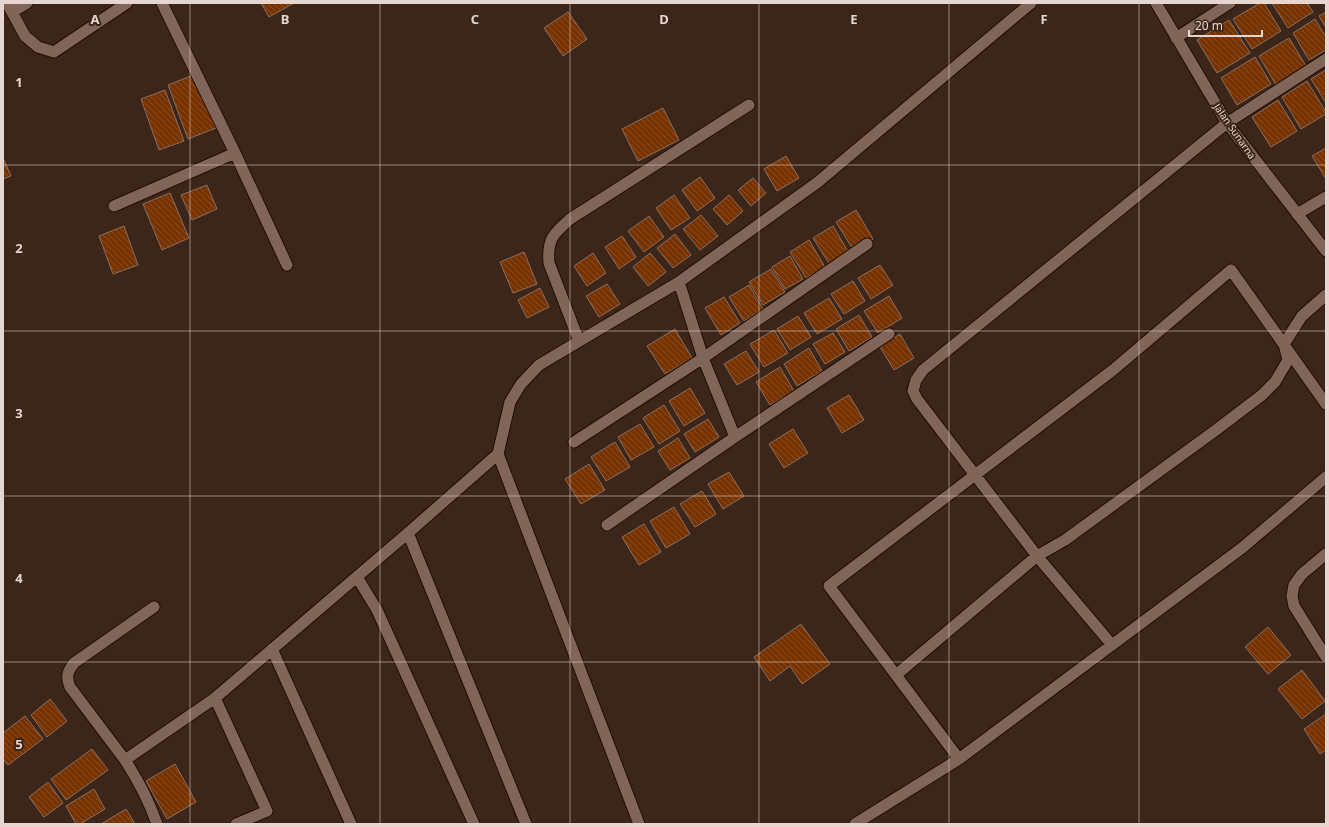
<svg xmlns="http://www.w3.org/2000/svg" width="1329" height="827" font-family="'Noto Sans',sans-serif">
  <defs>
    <pattern id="building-back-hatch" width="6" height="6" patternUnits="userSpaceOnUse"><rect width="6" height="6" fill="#763201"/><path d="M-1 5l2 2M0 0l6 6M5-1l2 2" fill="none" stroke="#8a4f25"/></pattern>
  </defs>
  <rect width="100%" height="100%" fill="#3c2519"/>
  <path fill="url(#building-back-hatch)" stroke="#8a6f61" d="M261,3H294L269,17Z
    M1260,3H1264L1281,31L1252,49L1233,19Z
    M1272,3H1307L1313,12L1288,28Z
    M568,12L587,39L563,56L544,28Z
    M1326,12V28L1319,16Z
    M1315,19L1326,37V50L1309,60L1293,33Z
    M1229,20L1250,53L1217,73L1197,40Z
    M1289,38L1306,66L1276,85L1259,56Z
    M1255,57L1271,84L1237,105L1221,78Z
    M1326,70V103L1311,79Z
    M196,74L216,128L188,139L168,85Z
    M1307,81L1326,112V114L1301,129L1282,97Z
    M165,90L184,141L159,150L141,99Z
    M1278,100L1297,131L1271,147L1252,117Z
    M663,108L679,140L638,161L622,129Z
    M1326,148V179L1312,156Z
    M786,156L799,178L777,191L764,169Z
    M3,158L11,176L3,179Z
    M700,177L715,198L697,211L682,190Z
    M753,178L766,193L751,206L738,190Z
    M207,185L217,209L192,220L181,195Z
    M170,193L189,238L162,250L143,204Z
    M674,195L690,218L671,230L656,208Z
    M729,195L743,211L727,225L713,209Z
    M856,210L873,239L854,251L836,222Z
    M701,215L718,236L700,250L683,229Z
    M649,216L664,237L644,252L628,231Z
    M124,226L138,265L113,274L99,236Z
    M833,226L849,253L830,265L813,238Z
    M675,234L691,255L673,268L657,248Z
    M622,236L636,257L619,269L605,247Z
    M809,240L825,267L806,278L790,252Z
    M524,252L537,284L513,293L500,262Z
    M593,253L606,273L587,286L574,266Z
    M650,253L666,272L648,286L633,267Z
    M790,256L803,279L785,289L772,267Z
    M880,265L893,285L871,299L858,278Z
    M771,269L785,292L763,305L749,282Z
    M853,281L865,301L844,314L831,294Z
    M607,284L620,304L599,317L586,296Z
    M749,285L763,309L744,321L729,297Z
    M540,288L549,307L527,318L518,300Z
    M889,296L902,318L878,333L864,311Z
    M724,297L740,323L721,335L705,308Z
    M829,298L842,319L817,334L804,313Z
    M859,315L872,337L849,351L836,329Z
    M798,316L811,337L790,350L777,329Z
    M675,329L692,358L665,374L647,346Z
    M774,330L788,353L764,367L750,344Z
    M833,333L845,352L825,364L813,344Z
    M900,334L914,358L894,370L880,347Z
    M809,348L822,371L797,386L784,364Z
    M746,351L759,372L737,385L724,364Z
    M780,367L794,391L770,405L756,382Z
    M690,388L705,413L684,426L669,401Z
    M849,395L864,420L842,433L827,408Z
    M664,405L680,431L659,444L643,418Z
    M708,419L719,437L695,452L684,434Z
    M640,424L654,447L631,460L618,437Z
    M793,429L808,453L784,468L769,444Z
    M678,438L690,458L670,470L658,451Z
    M615,442L630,467L606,481L591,457Z
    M589,464L605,490L581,504L565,479Z
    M729,472L744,496L723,509L708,484Z
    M702,491L716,514L695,527L680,504Z
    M674,507L690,534L666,548L650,521Z
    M644,524L661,552L639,565L622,537Z
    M801,624L830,664L802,684L790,666L770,681L754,657Z
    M1268,627L1291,655L1268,674L1245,647Z
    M1302,670L1325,701L1302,719L1278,689Z
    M50,699L67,721L47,737L31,715Z
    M1326,714V750L1320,754L1304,729Z
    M25,716L43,739L8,765L3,759V733Z
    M92,749L108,770L66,800L51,779Z
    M175,764L196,802L167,819L146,781Z
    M48,782L63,803L44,817L29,797Z
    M94,789L105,809L80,824H76L66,806Z
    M126,809L135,824H101Z"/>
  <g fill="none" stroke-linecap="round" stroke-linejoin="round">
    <g stroke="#220e04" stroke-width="13">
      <path id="minor" d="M7,3L25,36L38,47L54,52L127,3
        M162,3L235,153L287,265
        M12,12L27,3
        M1176,38L1230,3
        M1326,59L1227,123L923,370L916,380L913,391L917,399L1037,556L1065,540L1216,430L1262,395L1275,382L1288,360L1284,344L1302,316L1326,295
        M114,206L235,153
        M1297,214L1326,197
        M679,282L703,358L735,437
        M579,341L549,263C547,239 553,234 570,219L749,105
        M1326,404L1231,270L1113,370L829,586L959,759L1242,548L1326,477
        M574,442L703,358L867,244
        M498,454L639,824
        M607,525L735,437L889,334
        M408,533L526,824
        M1326,554L1302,574L1294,585L1292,596L1294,606L1326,657
        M357,577L377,610L474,824
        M272,649L351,824
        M896,675L1037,556L1112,645
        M215,698L267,811L236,824
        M125,760L70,687C66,677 67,672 74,663L154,607
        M157,824C149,801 138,780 125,760L215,698L408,533L498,454L510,402L521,384L539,365L679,282L818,182L1031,3
        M855,824L959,759"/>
    </g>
    <g stroke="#220e04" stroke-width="13">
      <path id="tertiary" d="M1156,3L1227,123L1326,251"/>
    </g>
    <use href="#minor" stroke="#806558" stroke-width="11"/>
    <use href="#tertiary" stroke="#806558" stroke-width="11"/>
  </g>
  <path fill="none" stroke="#e6d6cf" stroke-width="1" stroke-opacity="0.55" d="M190,3V824M380,3V824M570,3V824M759,3V824M949,3V824M1139,3V824M3,165H1326M3,331H1326M3,496H1326M3,662H1326"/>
  <g text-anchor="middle" stroke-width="4" stroke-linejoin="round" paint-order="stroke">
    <g font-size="10" fill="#e6d6cf" stroke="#3c2519">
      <text transform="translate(1235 131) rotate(55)" y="4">Jalan Sunarna</text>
    </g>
  </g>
  <g font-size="13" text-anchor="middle" font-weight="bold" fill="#e6d6cf" stroke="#3c2519" stroke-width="4" stroke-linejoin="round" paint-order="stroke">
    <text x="95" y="24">A</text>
    <text x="285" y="24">B</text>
    <text x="475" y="24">C</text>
    <text x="664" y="24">D</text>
    <text x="854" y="24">E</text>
    <text x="1044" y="24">F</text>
    <text x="19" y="87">1</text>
    <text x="19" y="253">2</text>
    <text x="19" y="418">3</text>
    <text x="19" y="583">4</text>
    <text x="19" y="749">5</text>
  </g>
  <rect width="1329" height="827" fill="none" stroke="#e6d6cf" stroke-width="8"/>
  <path d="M1189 30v6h73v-6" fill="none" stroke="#e6d6cf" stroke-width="2"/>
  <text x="1195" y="30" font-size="12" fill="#e6d6cf" stroke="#3c2519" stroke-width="3" paint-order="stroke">20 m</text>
</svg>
